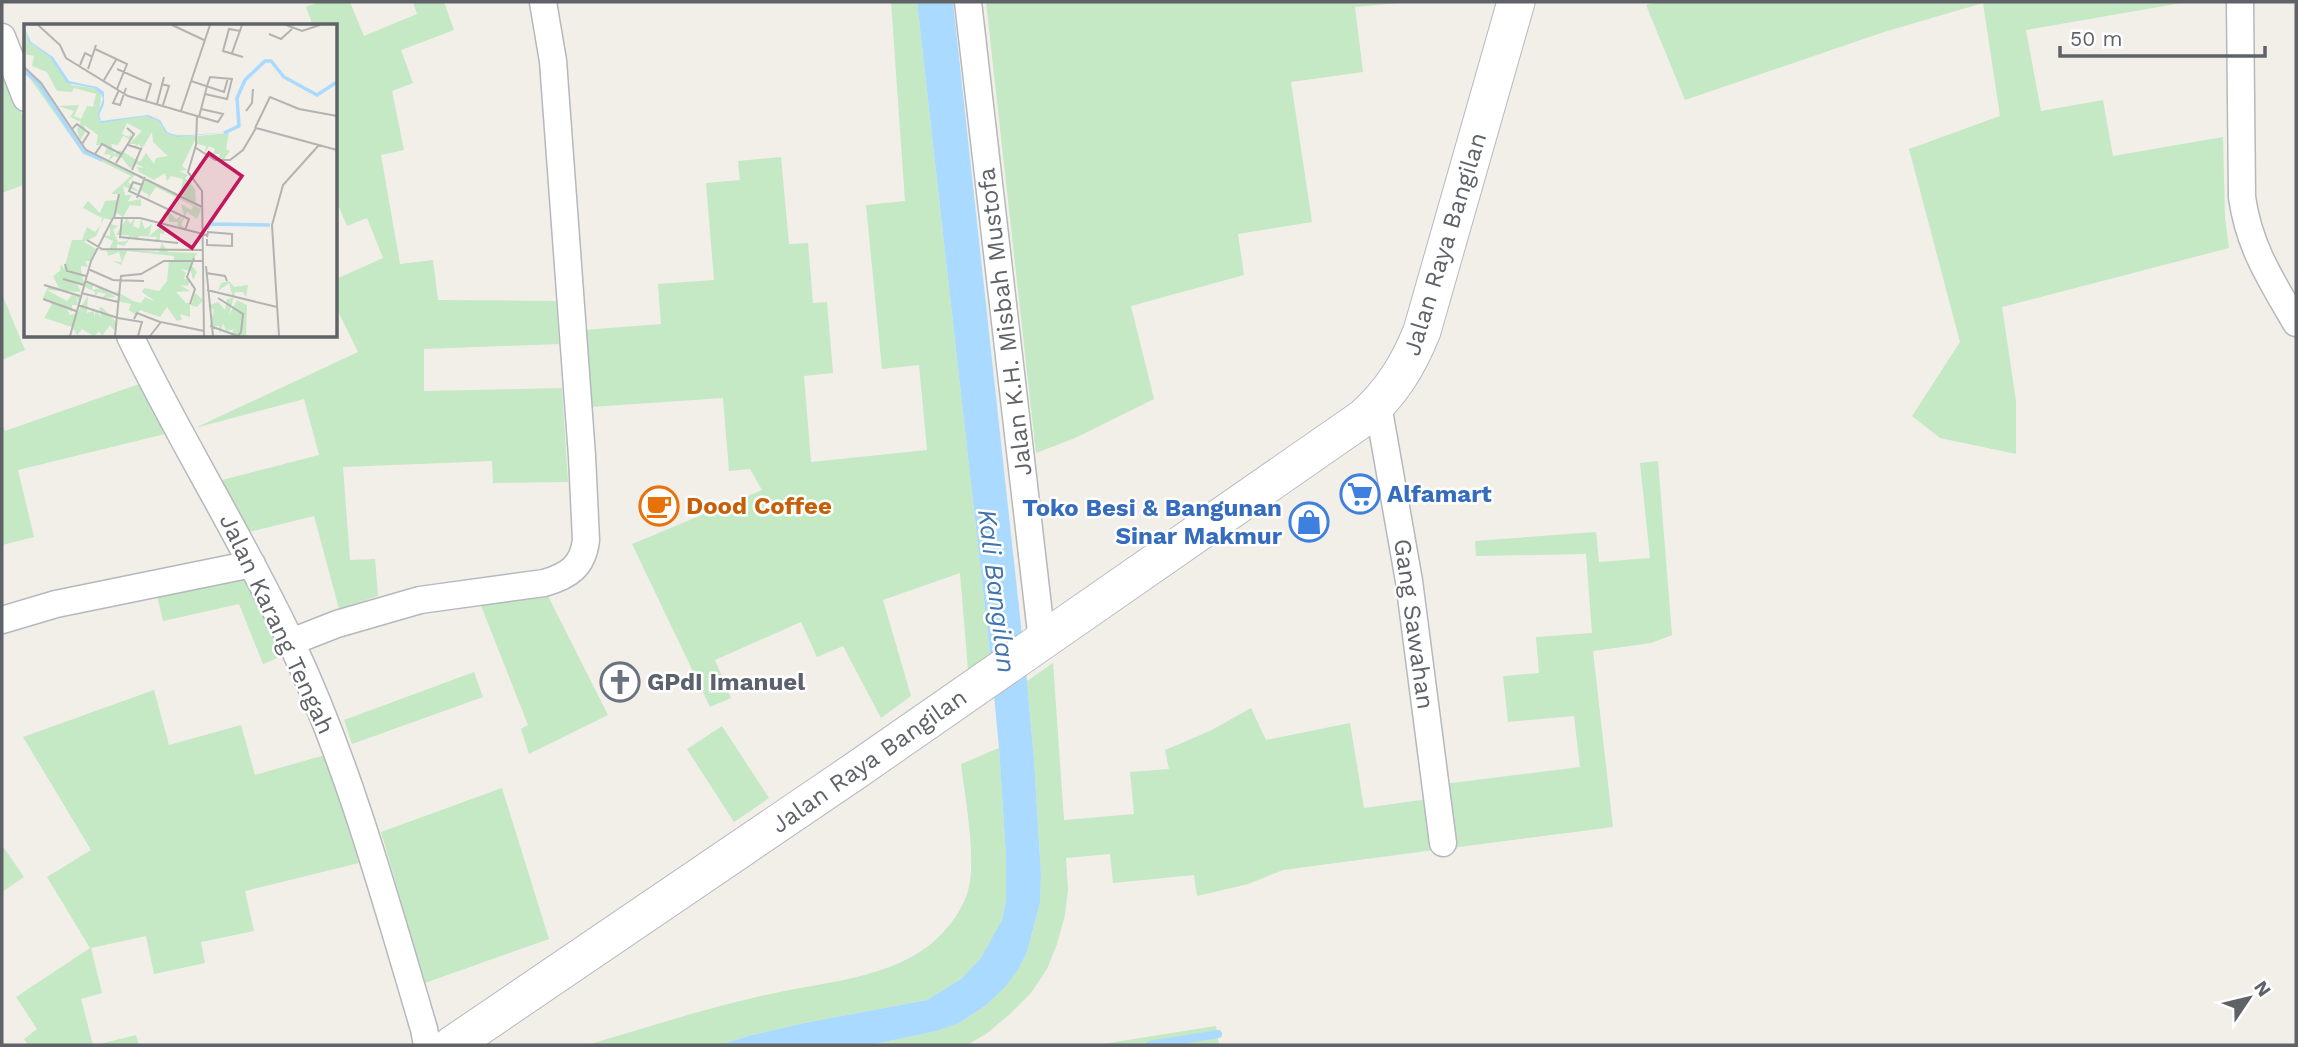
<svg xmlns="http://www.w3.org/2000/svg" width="2298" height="1047" font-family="'Work Sans',sans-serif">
  <rect width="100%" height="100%" fill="#f1efe8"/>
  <path fill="#c5e8c5" d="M319,2H350L364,36L417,14L413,2H444L454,30L401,50L413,83L392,91L404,150L381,155L400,264L433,260L438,300L556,301L559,344L424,349V391L562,388L568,482L493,483L492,461L343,467L350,560L375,559L378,596L339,609L314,516L249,532L222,480L319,455L304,399L195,428L358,352L336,307V279L383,258L367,218L347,226L336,200V26H313L306,7Z
    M891,2H917L990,653L968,670L960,573L883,600L911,696L881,718L843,646L817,657L801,622L715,660L731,698L710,707L632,544L762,490L750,469L729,471L723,398L590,407L584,330L661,324L658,284L714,280L706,183L740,180L738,161L781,157L789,244L808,243L813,303L827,302L833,373L804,376L811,462L927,450L919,365L882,369L866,205L905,201Z
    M986,2H1410L1355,7L1363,72L1291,82L1312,222L1238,234L1244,275L1131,306L1154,399L1075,438L1036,453Z
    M1656,2H2187L2026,30L2041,111L2103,100L2113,156L2223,137L2225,218L2229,248L2002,307L2016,401V454L1940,438L1912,416L1960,342L1909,149L2000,116L1983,3L1884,32L1685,100L1646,5Z
    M2,66L26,124V184L2,193Z
    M2,294L25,350L2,360Z
    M142,383L169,433L18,470L34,537L2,545V424L5,431Z
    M1658,461L1672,635L1651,643L1593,651L1613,827L1451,848L1443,784L1580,767L1574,716L1508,722L1503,676L1539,673L1536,637L1592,633L1586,554L1476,556L1475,541L1596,532L1599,562L1650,558L1640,463Z
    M247,576L284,655L263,664L239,604L163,621L157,595Z
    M547,594L608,715L529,754L521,729L528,725L480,603Z
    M1053,663L1064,820L1134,814L1130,772L1169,769L1165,750L1210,731L1251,708L1266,740L1350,723L1364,808L1428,799L1434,850L1283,870L1248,884L1197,896L1194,875L1113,883L1110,854L1066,858L1068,889L1065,915L1057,944L1047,969L1031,993L1010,1014L986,1034L967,1045H870L937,1031L959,1023L985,1006L1018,970L1027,952L1040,903L1041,875L1034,759L1027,681Z
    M474,672L483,697L352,744L344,720Z
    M154,690L169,745L241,725L255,775L325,755L359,863L245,891L254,931L201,942L205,963L154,974L146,936L91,948L102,993L81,999L93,1045H28L24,1039L37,1029L16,997L90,948L47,877L91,850L23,737Z
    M722,726L769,798L734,822L687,749Z
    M999,748L1006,856V900L1002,920L995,936L981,958L961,979L927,1000L804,1023L748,1036L720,1045H587C645,1028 703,1009 761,996C811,984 870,981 915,955C938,942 960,917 968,891C977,859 965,797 961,764Z
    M502,788L549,939L425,983L381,832Z
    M2,845L24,877L2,892Z
    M1216,1026L1219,1045H1096Z
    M136,1035L139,1045H96Z"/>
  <path fill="#aadaff" d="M917,2H953L1027,681L1034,759L1041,875L1040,903L1027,952L1018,970L1003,989L985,1006L959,1023L937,1031L870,1045H720L748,1036L804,1023L927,1000L961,979L981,958L1002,920L1006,900V857L999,748L990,653Z"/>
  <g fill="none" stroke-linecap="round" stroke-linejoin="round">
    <path stroke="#aadaff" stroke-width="8" d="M1150,1045L1218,1034"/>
    <g stroke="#b5b8bc" stroke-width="29">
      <path id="minor" d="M968,2L1042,641
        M2240,2L2242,197C2249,247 2271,280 2296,323
        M2,37L26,98
        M130,336C180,440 242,538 291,642C349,765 385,898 424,1029L427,1045
        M1378,405L1409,581L1443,843
        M2,620L56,604L252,564
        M291,642L337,624L420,600L544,583C569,576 583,566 586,540L582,456L553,61L543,2"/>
    </g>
    <g stroke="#b6babf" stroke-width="39">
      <path id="secondary" d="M452,1045L855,771L1363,418C1391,393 1408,366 1422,331L1516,2"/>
    </g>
    <use href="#minor" stroke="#fff" stroke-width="26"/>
    <use href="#secondary" stroke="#fff" stroke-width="37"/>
  </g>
  <defs>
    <g id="supermarket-ring" transform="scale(2.0125)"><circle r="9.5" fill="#fff" stroke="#3f7fe0" stroke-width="1.5"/><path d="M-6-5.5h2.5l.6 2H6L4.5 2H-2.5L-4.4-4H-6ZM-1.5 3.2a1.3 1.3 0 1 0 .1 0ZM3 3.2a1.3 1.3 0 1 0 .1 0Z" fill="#3f7fe0"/></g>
    <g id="cafe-ring" transform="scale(2.0125)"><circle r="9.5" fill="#fff" stroke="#e8710a" stroke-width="1.5"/><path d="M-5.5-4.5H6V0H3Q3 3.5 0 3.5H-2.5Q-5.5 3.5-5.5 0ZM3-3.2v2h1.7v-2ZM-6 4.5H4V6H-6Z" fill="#e8710a"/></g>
    <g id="shop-ring" transform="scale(2.0125)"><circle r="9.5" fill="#fff" stroke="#3f7fe0" stroke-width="1.5"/><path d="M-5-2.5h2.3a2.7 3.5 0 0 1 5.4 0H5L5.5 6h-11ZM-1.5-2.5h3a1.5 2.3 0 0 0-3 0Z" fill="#3f7fe0"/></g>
    <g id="church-ring" transform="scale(2.0125)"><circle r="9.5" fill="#fff" stroke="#6b7280" stroke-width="1.5"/><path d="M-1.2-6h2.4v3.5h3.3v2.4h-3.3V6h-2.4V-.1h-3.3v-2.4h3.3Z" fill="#6b7280"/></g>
  </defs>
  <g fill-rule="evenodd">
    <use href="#supermarket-ring" x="1360" y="494"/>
    <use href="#cafe-ring" x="659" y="506"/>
    <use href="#shop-ring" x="1309" y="522"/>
    <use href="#church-ring" x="620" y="682"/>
  </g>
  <g text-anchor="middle" stroke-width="5" stroke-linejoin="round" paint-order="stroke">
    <g font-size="24" fill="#5f6368" stroke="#fff">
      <text transform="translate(1445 244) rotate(-73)" y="8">Jalan Raya Bangilan</text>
      <text transform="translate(1005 322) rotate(-97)" y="8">Jalan K.H. Misbah Mustofa</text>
      <text transform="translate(277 624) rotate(65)" y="8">Jalan Karang Tengah</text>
      <text transform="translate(1414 624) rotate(82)" y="8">Gang Sawahan</text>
      <text transform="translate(869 761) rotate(-35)" y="8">Jalan Raya Bangilan</text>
    </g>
    <g font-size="24" font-weight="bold" fill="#366cbe" stroke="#fff" text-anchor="start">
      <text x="1387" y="502">Alfamart</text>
      <text x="1282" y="516" text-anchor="end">Toko Besi &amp; Bangunan<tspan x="1282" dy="28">Sinar Makmur</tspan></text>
    </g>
    <g font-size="24" font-weight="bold" fill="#c56008" stroke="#fff" text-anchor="start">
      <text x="686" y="514">Dood Coffee</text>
    </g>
    <g font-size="24" font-weight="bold" fill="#5b616d" stroke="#fff" text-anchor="start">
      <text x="647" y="690">GPdI Imanuel</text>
    </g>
    <g font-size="26" font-style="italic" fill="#4174aa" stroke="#fff">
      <text transform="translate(997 591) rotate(83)" y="9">Kali Bangilan</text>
    </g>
  </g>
  <g transform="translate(24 24)">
    <rect width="313" height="313" fill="#f1efe8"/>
    <path d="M0,6L6,19L26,33L47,61L70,64L77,70L75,98L123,92L135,97L143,110L173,112L158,142L163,146L155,147L164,151L161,154L171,165L172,179L156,170L159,155L147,152L143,157L141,149L130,156L115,148L113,143L120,144L113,140L106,144L98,134L90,132L84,137L87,131L80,130L84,121H72L74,111L60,101L62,107L56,116L53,105L57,98L46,93L50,87L34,82L55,81L50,92L57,95L63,82L69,83L72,70L50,64L48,68L33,67L23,48L8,42L10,32L0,30ZM103,99L118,107L105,120H112L110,124L115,120L118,125L128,108L129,118L144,132L132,134L130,140L122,129L116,138L96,126L90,130L87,120L94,121L99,112L107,116V108L105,113L98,110ZM0,46L15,60L60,127L113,150L177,185L173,195L163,188L157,201L161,204L155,205L154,201L153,205L154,198H145L144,187L152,195L158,191L156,197L160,192L157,180L167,186L169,182L132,163L123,176L125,171L116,166L120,157L111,151L104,158L115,168L99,162L101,171H108L103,178L117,175V182L106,181L99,193L93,189L87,196L80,194L72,212L60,218L72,225L66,237H61L64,243L57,242V246L60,259L69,261L68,266L77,264L92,273L78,274L82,270L75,268L70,273L71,268L52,258L57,268L23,266L43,277L48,271L56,273L55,277L52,272L54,281H48V288L43,285L46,291L52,290L64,272L63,289L70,287V293L72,287L78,294L75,284L78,283L93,299L92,308L86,301L78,312L75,307L70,312L58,305L53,311L49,304L52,290L48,303L20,294L28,280L19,274L24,263L20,260L35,264L29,252L36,247L37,240L40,245L48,216H58L63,203L71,208L77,201L78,194L59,184L64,177L76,189L81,177L95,176V170H87L107,152L58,128ZM205,109L202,125L206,127L199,136H194L196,130H189L191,125L185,122L181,129L182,122L173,120L174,112ZM103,194L106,200L111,194L109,202L115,205L117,195L121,205L128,200L125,212L136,203L141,204L140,210L136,209V218H131L133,213L115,212L113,217L108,212L100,222L93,220V225L135,228L138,219L144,228L173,229L167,241L173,248L169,256L167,247L157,245L162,249L160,255H166L164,262L156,261L166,267L152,268L162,279H168L171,269L179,276L173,283L166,281V293L156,290L158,296L153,297L143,283L136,293L116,286L112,291L105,286L107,280L89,276H95L92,267L109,277L117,279L121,273L132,278L118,268L120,264L135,267L143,257L145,236H150V232L103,227L97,241L89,237L98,238L95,228L84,232L83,227L73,226L85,225L89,217L78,212L81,206L80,211L86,212V200L94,202L89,206L94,218L103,217L105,211H92ZM205,257L210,263L224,261L222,273L219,268H211L205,291L213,276L223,281L222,312H206L210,305L202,307L199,299L196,310L195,302H186L190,286L184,282L194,278L201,286L203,275L209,274L205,259L194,267L197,259Z" fill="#c5e8c5" fill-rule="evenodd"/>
    <path d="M0,3L7,18L29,33L45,57L73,63L80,68V80L75,91L77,97L124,91L136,96L143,108L153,112L206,108L153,113L142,109L135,97L122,92L76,99L74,90L79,75L77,70L70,64L43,59L26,33L5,18Z" fill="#aadaff"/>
    <path fill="none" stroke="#aadaff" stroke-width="3.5" d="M0,47L14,59L60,128L78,136M200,109L215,102L213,74L221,56L241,37H247L260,53L293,71L313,58M186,200L246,201M183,205L194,186"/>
    <path fill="none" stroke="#b3b3b1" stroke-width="2" d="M14,1L36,21L42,34L104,72L173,92L172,121L164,148L178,167L180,312M148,1L180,16M262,1L278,7L296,1M216,7L205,5L199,27L219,33M245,10L257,15L268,5M71,25L103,40L93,65M208,29L218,1M56,41L61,29L69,33M0,43L17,59L62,126L178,183M64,45L72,21M93,45L127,60L122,76M80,56L92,36M167,57L200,68L204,54M137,60L145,62L139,81M95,66L89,79L96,81L102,64M133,80L140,53M157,87L186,1M222,87L228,79L229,65M173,92L194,98L199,90L177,85M175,93L183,62L186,53L208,55L203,75L181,70M231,104L246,73L275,85L313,92M48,105L53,100L65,109L58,120M104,121L117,125L108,146M172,124L191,136H206L219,126L232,104L313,126M71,130L78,120L97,130M92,139L110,110L103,104M118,161L109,158L105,167L165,195L161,206M113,174L121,153M90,194L95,170M98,194L96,213L154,219M183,215V221L208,222V210L184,208L183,213M63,216L78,225L178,226M41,240L43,247L62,252M182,242L189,312M64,245L89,256L120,257M182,249L201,252L203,257M39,255L60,261M61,257L94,271M20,261L56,272M183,266L253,283M57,269L94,278M19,275L52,287M166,280L171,265L163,253L170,234M54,281L94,294M94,294L118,298L114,312M110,295L113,289L136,298M186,302L214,312L217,308L219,290L194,274M46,312L67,237L89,194H116L183,211M91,312L97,252L117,250L140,237H178M126,312L137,298L180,307M255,312L248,201L259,161L295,121"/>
    <path fill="#c2185b" fill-opacity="0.15" stroke="#c2185b" stroke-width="3.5" d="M185,129L218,152L168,224L135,201Z"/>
    <rect width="313" height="313" fill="none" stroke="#5f6368" stroke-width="3.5"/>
  </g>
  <rect width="2298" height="1047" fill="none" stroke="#5f6368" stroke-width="7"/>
  <g transform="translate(2249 998) rotate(55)" stroke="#ffffff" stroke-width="5" paint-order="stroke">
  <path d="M0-5L12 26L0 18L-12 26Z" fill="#5f6368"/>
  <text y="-10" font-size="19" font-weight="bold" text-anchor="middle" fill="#5f6368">N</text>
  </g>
  <path d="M2060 46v10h205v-10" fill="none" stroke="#5f6368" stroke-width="3.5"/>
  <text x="2070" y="46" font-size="21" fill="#5f6368" stroke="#ffffff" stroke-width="5" paint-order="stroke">50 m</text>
</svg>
